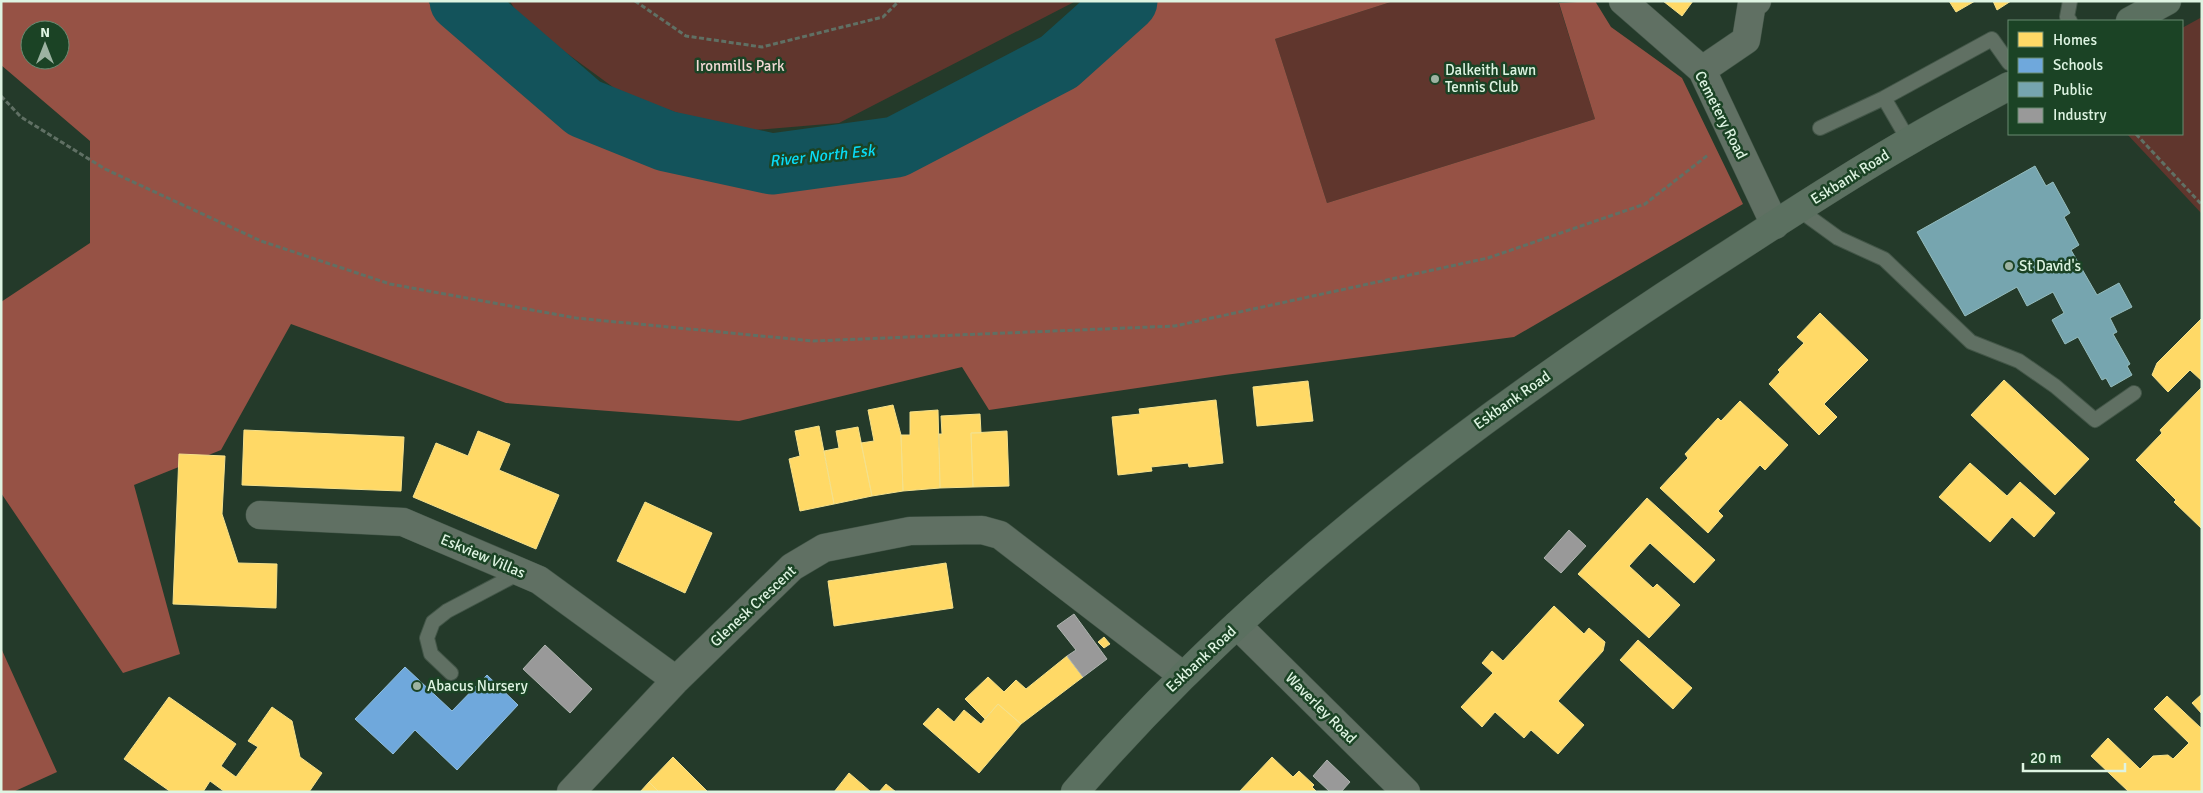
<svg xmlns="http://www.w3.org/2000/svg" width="2203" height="793" font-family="Signika,sans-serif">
  <rect width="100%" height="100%" fill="#243a2a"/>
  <path fill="#60362d" d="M510,1H1076L839,123L732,132L621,93L520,19Z
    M1394,1H1558L1595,119L1327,203L1275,39Z
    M2202,17V214L2127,134H2182V28Z"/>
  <path fill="#965245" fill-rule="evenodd" d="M1,1H428L432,7L508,70L645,158L784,180L889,169L986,126L1117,46L1157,1H1394L1275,39L1327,203L1595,119L1559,3L1595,1L1611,27L1682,78L1743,204L1514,337L1225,375L989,410L962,367L739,421L506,403L291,324L221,450L134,485L180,654L123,673L1,493V302L90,243V141L1,65ZM30,30H60V60H30Z
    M1,648L57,772L13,792H1Z"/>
  <path fill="#ffd966" stroke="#f5e18b" d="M1663,1H1693L1682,16Z
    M1949,1H1975L1956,12Z
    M1993,1H2011L1997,10Z
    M1820,313L1868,360L1824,404L1837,417L1819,435L1769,384L1780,372L1778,370L1804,343L1797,337Z
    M2202,318V381L2190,370L2168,392L2152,375L2157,363Z
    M2004,380L2089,459L2055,495L1971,415Z
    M1308,381L1313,421L1257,426L1253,387Z
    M2202,387V529L2174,502L2176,500L2136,460L2162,433L2160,430Z
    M1216,400L1223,463L1189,467L1188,463L1151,467L1152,471L1118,475L1112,417L1140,414L1139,409Z
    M1740,401L1788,445L1765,470L1760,465L1718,511L1723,516L1708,533L1660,488L1688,458L1685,454L1718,418L1721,421Z
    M893,405L901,435L903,491L872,496L861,443L874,441L868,410Z
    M938,410L940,488L903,491L901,435H910V412Z
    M980,414L981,433H971L973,487L940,488L939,434H942L941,416Z
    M819,426L834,504L800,511L789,459L800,456L795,431Z
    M858,427L872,496L834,504L824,451L839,448L836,431Z
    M244,430L404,437L401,491L242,485Z
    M478,431L510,444L499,470L559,495L536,549L413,497L436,443L468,456Z
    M1007,431L1009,486L973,487L971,433Z
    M179,454L225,456L222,514L238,563L277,564L276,608L173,604Z
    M1970,463L2007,496L2020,482L2055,513L2034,537L2012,517L1990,542L1939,497Z
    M1647,498L1715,560L1694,583L1650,543L1629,566L1653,588L1657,584L1680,605L1649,638L1578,574Z
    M645,502L712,533L685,593L617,561Z
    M946,563L953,608L834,626L828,581Z
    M1554,606L1584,634L1589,628L1605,642L1603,651L1558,701L1584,725L1558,754L1531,730L1524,738L1495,712L1482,727L1461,707L1493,673L1482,663L1492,651L1503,661Z
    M1104,637L1110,644L1104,648L1098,642Z
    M1638,640L1692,688L1673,709L1620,660Z
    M1067,656L1083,677L1021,724L998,704L985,719L965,699L988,677L1004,692L1016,680L1026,689Z
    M2202,694V714L2192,703Z
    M2167,696L2202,729V792H2129L2091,756L2108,738L2140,769L2153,756L2168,755L2173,759L2189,743L2154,709Z
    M169,697L236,744L221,766L236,777L258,747L248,741L272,707L292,721L300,757L322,773L309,792H225L210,781L203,792H171L124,759Z
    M998,704L1021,724L979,773L923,724L938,708L954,722L964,710L981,724Z
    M673,757L708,792H659L649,782Z
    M1272,757L1293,777L1299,771L1314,785L1312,787L1317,792H1239Z
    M849,773L871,792H834Z
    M649,782L659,792H640Z
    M886,784L896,792H879Z"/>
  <path fill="#6fa8dc" stroke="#90bfde" d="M405,667L452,711L487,675L518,705L457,770L415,730L393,754L355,719Z"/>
  <path fill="#76a5af" stroke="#95bdbe" d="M2035,166L2046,186L2053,182L2070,213L2064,217L2079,245L2071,250L2097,295L2119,283L2132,307L2110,318L2117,332L2113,334L2130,364L2127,366L2132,375L2111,387L2106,378L2102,380L2078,337L2065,344L2052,320L2064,313L2053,292L2027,306L2017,287L1965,316L1917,232Z"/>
  <path fill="#999" stroke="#aeb4af" d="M1569,530L1586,546L1561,573L1544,558Z
    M1074,614L1107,659L1083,677L1067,656L1076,650L1057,626Z
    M545,645L592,689L570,713L523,669Z
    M1327,760L1350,782L1341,792H1330L1313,776Z"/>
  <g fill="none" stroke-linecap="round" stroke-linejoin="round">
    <path stroke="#13535b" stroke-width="61" d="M460,1L584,108L666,141L772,164L896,147L1059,62L1127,1"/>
    <g stroke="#435648" stroke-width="16">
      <path id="lane" d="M2070,21L2067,17L2070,1
        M1884,98L1909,141
        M1820,128L1884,98L1992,39L2009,63
        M1798,209L1838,238L1884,259L1971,342L2019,361L2055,386L2095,420L2134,393
        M451,673L431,654L427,638L433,622L447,611L521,572"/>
    </g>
    <g stroke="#435648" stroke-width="29">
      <path id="street" d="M1623,1L1702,70L1775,225
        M1702,70L1746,40L1752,3L1757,1
        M260,515L403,522L539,580L676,680
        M1237,625L1406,792
        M571,792L676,680L792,567L824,548L910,531L982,530L1000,535L1182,675"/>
    </g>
    <g stroke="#435648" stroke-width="29">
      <path id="primary" d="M2130,21L2167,1
        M1075,792C1257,581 1487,409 1721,259C1783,219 1846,177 1911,140C1943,121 1976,104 2009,86"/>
    </g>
    <path stroke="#607064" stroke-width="3" stroke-dasharray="5 2.5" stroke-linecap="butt" d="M635,1L686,36L762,47L883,17L899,1
      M1,96L21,117L105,169L261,241L390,284L576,318L813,341L1175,326L1488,258L1645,204L1708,155
      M2136,134L2202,205"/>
    <use href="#lane" stroke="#607063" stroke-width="14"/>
    <use href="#street" stroke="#607063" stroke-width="28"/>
    <use href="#primary" stroke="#5b7060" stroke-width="28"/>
  </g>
  <g fill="#9db3a2" stroke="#1b4325" stroke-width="2">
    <circle cx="1435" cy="79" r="5"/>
    <circle cx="2009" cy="266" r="5"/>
    <circle cx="417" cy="686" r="5"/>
  </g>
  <g text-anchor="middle" stroke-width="5" stroke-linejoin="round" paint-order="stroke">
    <g font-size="15" fill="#f3dad6" stroke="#1b4325">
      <text x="740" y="71">Ironmills Park</text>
    </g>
    <g font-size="15" fill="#def4e2" stroke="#1b4325" text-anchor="start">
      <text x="1445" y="75">Dalkeith Lawn<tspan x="1445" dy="17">Tennis Club</tspan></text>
      <text x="2019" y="271">St David's</text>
      <text x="427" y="691">Abacus Nursery</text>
    </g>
    <g font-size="15" fill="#def4e2" stroke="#1b4325">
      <text transform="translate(1721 115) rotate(63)" y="5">Cemetery Road</text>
      <text transform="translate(1850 177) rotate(-32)" y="5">Eskbank Road</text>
      <text transform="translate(1512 400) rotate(-35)" y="5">Eskbank Road</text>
      <text transform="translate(483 556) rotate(23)" y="5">Eskview Villas</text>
      <text transform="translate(753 606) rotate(-43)" y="5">Glenesk Crescent</text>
      <text transform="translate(1201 659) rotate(-43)" y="5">Eskbank Road</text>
      <text transform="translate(1321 708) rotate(45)" y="5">Waverley Road</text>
    </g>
    <g font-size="16" font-style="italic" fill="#09dbf5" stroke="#1b4325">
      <text transform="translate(822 155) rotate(-6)" y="6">River North Esk</text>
    </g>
  </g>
  <rect width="2203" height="793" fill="none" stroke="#def4e2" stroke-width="5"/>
  <rect x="2008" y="20" width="175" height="115" fill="#1b4325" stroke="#698a71"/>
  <rect x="2018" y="32" width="25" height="15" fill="#ffd966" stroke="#698a71"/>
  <text x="2053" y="45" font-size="15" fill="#def4e2">Homes</text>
  <rect x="2018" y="58" width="25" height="15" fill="#6fa8dc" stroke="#698a71"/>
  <text x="2053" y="70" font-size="15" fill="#def4e2">Schools</text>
  <rect x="2018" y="82" width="25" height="15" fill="#76a5af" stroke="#698a71"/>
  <text x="2053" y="95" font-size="15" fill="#def4e2">Public</text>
  <rect x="2018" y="108" width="25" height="15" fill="#999999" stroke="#698a71"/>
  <text x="2053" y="120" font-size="15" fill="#def4e2">Industry</text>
  <g transform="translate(45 45)"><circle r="24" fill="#1b4325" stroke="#698a71"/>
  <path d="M0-4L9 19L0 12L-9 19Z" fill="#9db3a2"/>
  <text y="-8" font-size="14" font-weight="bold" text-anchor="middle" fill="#def4e2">N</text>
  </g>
  <path d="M2023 763v8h102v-8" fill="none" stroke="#def4e2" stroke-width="2.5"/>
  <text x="2030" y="763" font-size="15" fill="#def4e2" stroke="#1b4325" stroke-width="4" paint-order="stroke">20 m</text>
</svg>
